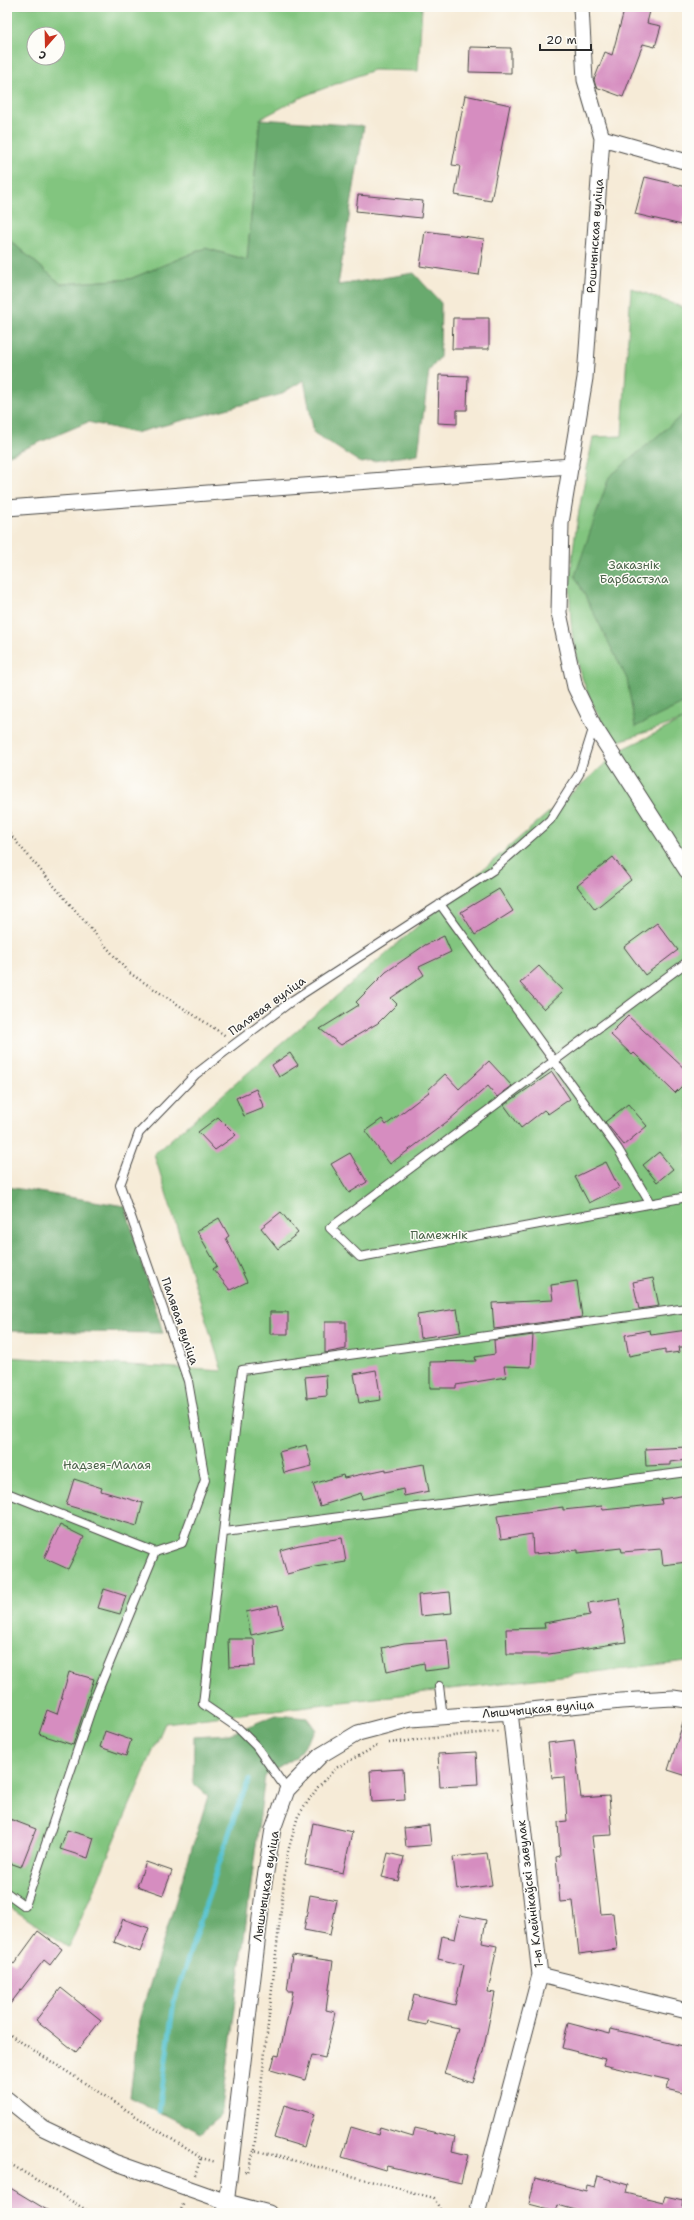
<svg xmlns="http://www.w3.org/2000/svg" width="694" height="2220" font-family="'Shantell Sans',sans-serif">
  <rect width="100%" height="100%" fill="#fdfcf7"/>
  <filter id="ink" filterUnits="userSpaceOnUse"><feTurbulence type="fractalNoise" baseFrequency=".025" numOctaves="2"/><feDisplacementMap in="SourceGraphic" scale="8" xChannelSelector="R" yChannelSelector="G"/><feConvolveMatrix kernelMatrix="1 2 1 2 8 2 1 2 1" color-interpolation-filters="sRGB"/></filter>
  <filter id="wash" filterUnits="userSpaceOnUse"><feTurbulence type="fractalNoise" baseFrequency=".012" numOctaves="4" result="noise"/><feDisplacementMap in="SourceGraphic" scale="16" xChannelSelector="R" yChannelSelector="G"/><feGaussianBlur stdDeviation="0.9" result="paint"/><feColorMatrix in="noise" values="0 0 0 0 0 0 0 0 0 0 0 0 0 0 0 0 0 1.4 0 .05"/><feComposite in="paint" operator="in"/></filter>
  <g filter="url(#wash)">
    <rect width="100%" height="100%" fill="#f6ebd7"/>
    <path fill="#82c57f" stroke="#567855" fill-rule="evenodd" d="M7,7H422L418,71L373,70L304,96L260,119L247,260L205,248L130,279L61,284L7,238ZM34,34H58V58H34Z
      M631,288L687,309V1661L165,1723L69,1947L7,1905V1357L222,1371L154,1154L621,750L683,720L613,743C601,720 587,696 580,671C557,594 579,514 593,437L622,436Z"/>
    <path fill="#69aa6e" stroke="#4a6a4c" d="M260,119L364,126L338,285L414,273L441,303L440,357L429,371L418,454L361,463L314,433L304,380L279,395L135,433L88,422L7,456V238L61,284L130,279L205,248L247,260Z
      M687,411V702L635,727L627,679L575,576L609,477Z
      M7,1187L125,1206L163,1333L7,1331Z
      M276,1715L307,1718L316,1730L295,1758L265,1776L221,2116L201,2133L130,2097L139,2020L208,1796L193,1783L194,1736L229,1734Z"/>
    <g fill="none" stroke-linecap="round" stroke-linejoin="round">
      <path stroke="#56c2cf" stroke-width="5" d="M159,2111L174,2001L239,1803L249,1780"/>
    </g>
    <g id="blocks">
      <path fill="#d68dc0" d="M625,7H651L647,23L661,26L655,47L643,44L623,97L596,87L594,80L605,52L612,55Z
        M470,47L511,48V73L469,72Z
        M465,95L510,105L491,201L455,195L460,166L452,165Z
        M645,177L687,187V205L682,225L635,214Z
        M358,195L423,201L421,218L356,211Z
        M425,231L484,239L479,275L420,266Z
        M453,318H489V349H452Z
        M439,375L468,376L467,410H457V424L438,423Z
        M613,857L631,880L595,909L577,886Z
        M499,889L513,911L475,935L461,912Z
        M657,923L678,950L645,975L624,947Z
        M444,936L451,952L419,967L424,975L391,998L397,1004L378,1023L341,1045L320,1029L359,1005L356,1002L386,972L425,945Z
        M539,966L563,991L544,1009L520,983Z
        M628,1016L687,1071V1081L675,1093L634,1053L632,1055L610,1034Z
        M290,1053L298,1065L279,1077L272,1065Z
        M489,1061L512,1086L497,1097L488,1086L448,1121L390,1164L365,1131L382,1119L386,1125L429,1092L428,1090L445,1074L459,1089Z
        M552,1072L570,1099L548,1114L544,1110L521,1128L504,1105Z
        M256,1089L264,1108L244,1116L236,1098Z
        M628,1104L647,1126L624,1145L605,1122Z
        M218,1117L236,1135L215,1150L198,1132Z
        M659,1152L673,1169L657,1182L643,1165Z
        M350,1153L367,1182L349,1193L331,1164Z
        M606,1162L619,1188L589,1203L575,1177Z
        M281,1212L298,1233L278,1249L261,1228Z
        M219,1218L229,1236L226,1238L247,1282L230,1290L213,1269L217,1266L197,1231Z
        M653,1278L659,1306L639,1309L633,1282Z
        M577,1281L582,1317L494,1329L492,1303L553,1300L551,1285Z
        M457,1309L461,1332L420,1338L417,1315Z
        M270,1312H288V1334H270Z
        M325,1322H346V1349L325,1353Z
        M650,1330L651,1335L687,1330V1347H679L680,1352L665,1354V1349L629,1356L625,1335Z
        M533,1335L531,1367L504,1366L506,1377L456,1385V1388H430V1362L476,1361L475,1357L495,1354L494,1340Z
        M376,1370L381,1400L359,1403L354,1374Z
        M326,1375L327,1396L307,1398L305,1377Z
        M306,1445L312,1466L284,1473L279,1452Z
        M687,1447V1460L670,1462V1465L646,1466L645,1449Z
        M424,1464L429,1491L404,1496L403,1489L362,1499L361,1493L320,1506L313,1484L343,1475L344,1478L386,1469V1471Z
        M74,1479L102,1488L101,1491L143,1503L137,1526L66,1505Z
        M687,1495V1562L663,1565L661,1549L622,1552L621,1548L578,1553V1550L533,1554L532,1534L501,1539L497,1516L563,1507V1510L602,1506L603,1510L662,1504L661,1499Z
        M60,1525L84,1537L68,1569L44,1558Z
        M342,1538L346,1562L315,1567L287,1574L280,1550L299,1545Z
        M104,1589L126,1596L120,1614L98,1608Z
        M450,1592L452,1613L420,1616L418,1595Z
        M619,1598L626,1642L549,1654H507L506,1629L545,1628L544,1623L590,1615L588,1603Z
        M278,1605L283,1628L251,1635L246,1612Z
        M228,1639H254L255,1666L229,1667Z
        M447,1640L450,1668L425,1671L424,1663L387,1671L382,1648L404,1643Z
        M69,1672L94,1679L73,1745L39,1734L47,1710L57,1714Z
        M684,1720L687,1721V1776L668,1770Z
        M105,1731L131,1740L126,1756L100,1747Z
        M574,1740L581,1798L609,1796L612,1835L592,1836L601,1914L613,1913L617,1949L579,1954L573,1901L560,1902L556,1857L560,1856L558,1822L567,1821L564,1777L552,1778L548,1743Z
        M476,1752L478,1785L440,1787L438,1754Z
        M403,1769L405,1800L372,1802L370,1771Z
        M7,1818L36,1829L21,1867L7,1862Z
        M313,1823L352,1832L343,1873L305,1865Z
        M429,1825L431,1845L406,1847L404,1828Z
        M67,1830L94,1838L88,1858L60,1849Z
        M388,1853L404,1857L398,1881L382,1877Z
        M487,1853L492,1885L457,1890L453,1857Z
        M146,1862L172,1871L163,1895L137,1886Z
        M310,1895L337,1900L330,1935L304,1930Z
        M460,1915L486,1920L482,1943L497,1946L488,1992L495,1993L483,2051L473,2083L444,2074L458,2028L427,2021L426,2025L408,2021L414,1995L455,2005L464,1965L438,1959L442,1936L455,1939Z
        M123,1919L149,1928L140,1952L114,1942Z
        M38,1931L62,1949L50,1965L44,1960L7,2008V1959L14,1964Z
        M292,1955L333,1961L326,2010L335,2012L325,2058L312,2055L305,2080L271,2070L275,2055L279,2056L293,1991H287Z
        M61,1988L101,2020L76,2052L36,2020Z
        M568,2023L610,2034L611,2029L687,2047V2094L667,2089L669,2080L603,2065L605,2059L562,2048Z
        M284,2105L314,2114L304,2147L274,2138Z
        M351,2127L378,2135L380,2127L413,2137L415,2128L455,2137L452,2151L468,2155L461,2183L387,2166L385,2170L342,2157Z
        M598,2176L628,2185L626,2193L663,2202L665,2196L683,2200L682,2207L686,2208L685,2213H586L558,2205L556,2211L529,2204L535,2178L586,2191L587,2185L595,2187Z
        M7,2186L52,2213H7Z"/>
    </g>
  </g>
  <g filter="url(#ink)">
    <use href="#blocks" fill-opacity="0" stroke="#494845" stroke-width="1"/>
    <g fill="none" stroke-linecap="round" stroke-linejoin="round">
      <g stroke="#494845" stroke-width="10">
        <path id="lane" d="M440,904L618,1149L650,1203
          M687,962L330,1228L360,1257L687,1197
          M7,1493L155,1552L182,1543L205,1480L188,1381L120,1185L139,1133L196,1074L236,1043L293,1000L493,870L550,820L579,774L594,726
          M225,1532L687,1472
          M439,1686L443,1717
          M287,1790L256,1746L238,1728L203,1704L242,1370L687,1308
          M7,1893L25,1906L95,1698L155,1552"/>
      </g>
      <g stroke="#494845" stroke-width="17">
        <path id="street" d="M581,7L585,80L602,138L585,378L561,523L559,613L575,687L594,726L687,871
          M602,138L687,162
          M7,508L571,466
          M540,1975L687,2011
          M7,2099L43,2128L114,2162L227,2202L269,2213
          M225,2213L264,1884L273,1829L287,1790L321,1755L358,1733L411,1719L510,1712L621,1701L673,1698L687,1700
          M477,2213L540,1975L510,1712"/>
      </g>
      <path stroke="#494845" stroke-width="2.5" stroke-dasharray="1 3" stroke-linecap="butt" d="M7,831L128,972L226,1036
        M389,1743L498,1731
        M7,2033L201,2158L195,2175
        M254,2150L287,1855L298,1816L318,1787L336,1768L377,1746
        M201,2158L216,2162
        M7,2162L88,2211L98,2213
        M245,2171L248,2172L254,2150L434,2198L442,2213
        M180,2213L184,2202"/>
      <use href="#lane" stroke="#fff" stroke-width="8"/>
      <use href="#street" stroke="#fff" stroke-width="15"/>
    </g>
  </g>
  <g text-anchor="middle" stroke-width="3" stroke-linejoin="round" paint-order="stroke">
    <g font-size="12" fill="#2b2b2b" stroke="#fdfcf7">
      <text transform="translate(595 236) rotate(-86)" y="4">Рошчынская вуліца</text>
      <text transform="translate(267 1006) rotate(-36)" y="4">Палявая вуліца</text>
      <text transform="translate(180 1321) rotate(71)" y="4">Палявая вуліца</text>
      <text transform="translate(538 1709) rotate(-5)" y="4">Лышчыцкая вуліца</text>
      <text transform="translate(266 1886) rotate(-81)" y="4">Лышчыцкая вуліца</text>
      <text transform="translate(530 1894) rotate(-97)" y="4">1-ы Клейнікаўскі завулак</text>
    </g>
    <g font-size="12" fill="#496148" stroke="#fdfcf7">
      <text x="634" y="569">Заказнік<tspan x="634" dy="14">Барбастэла</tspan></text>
      <text x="439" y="1239">Памежнік</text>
      <text x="107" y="1469">Надзея-Малая</text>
    </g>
  </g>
  <rect width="694" height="2220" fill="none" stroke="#fdfcf7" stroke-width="24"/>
  <g transform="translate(46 46) rotate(200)"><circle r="19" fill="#fdfcf7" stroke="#a9a8a5"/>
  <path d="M0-3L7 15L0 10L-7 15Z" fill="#c8321e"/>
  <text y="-6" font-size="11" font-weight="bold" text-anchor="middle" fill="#2b2b2b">С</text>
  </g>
  <path d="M540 44v6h51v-6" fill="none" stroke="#2b2b2b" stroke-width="2"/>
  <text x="546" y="44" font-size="12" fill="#2b2b2b" stroke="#fdfcf7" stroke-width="3" paint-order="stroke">20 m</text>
</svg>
